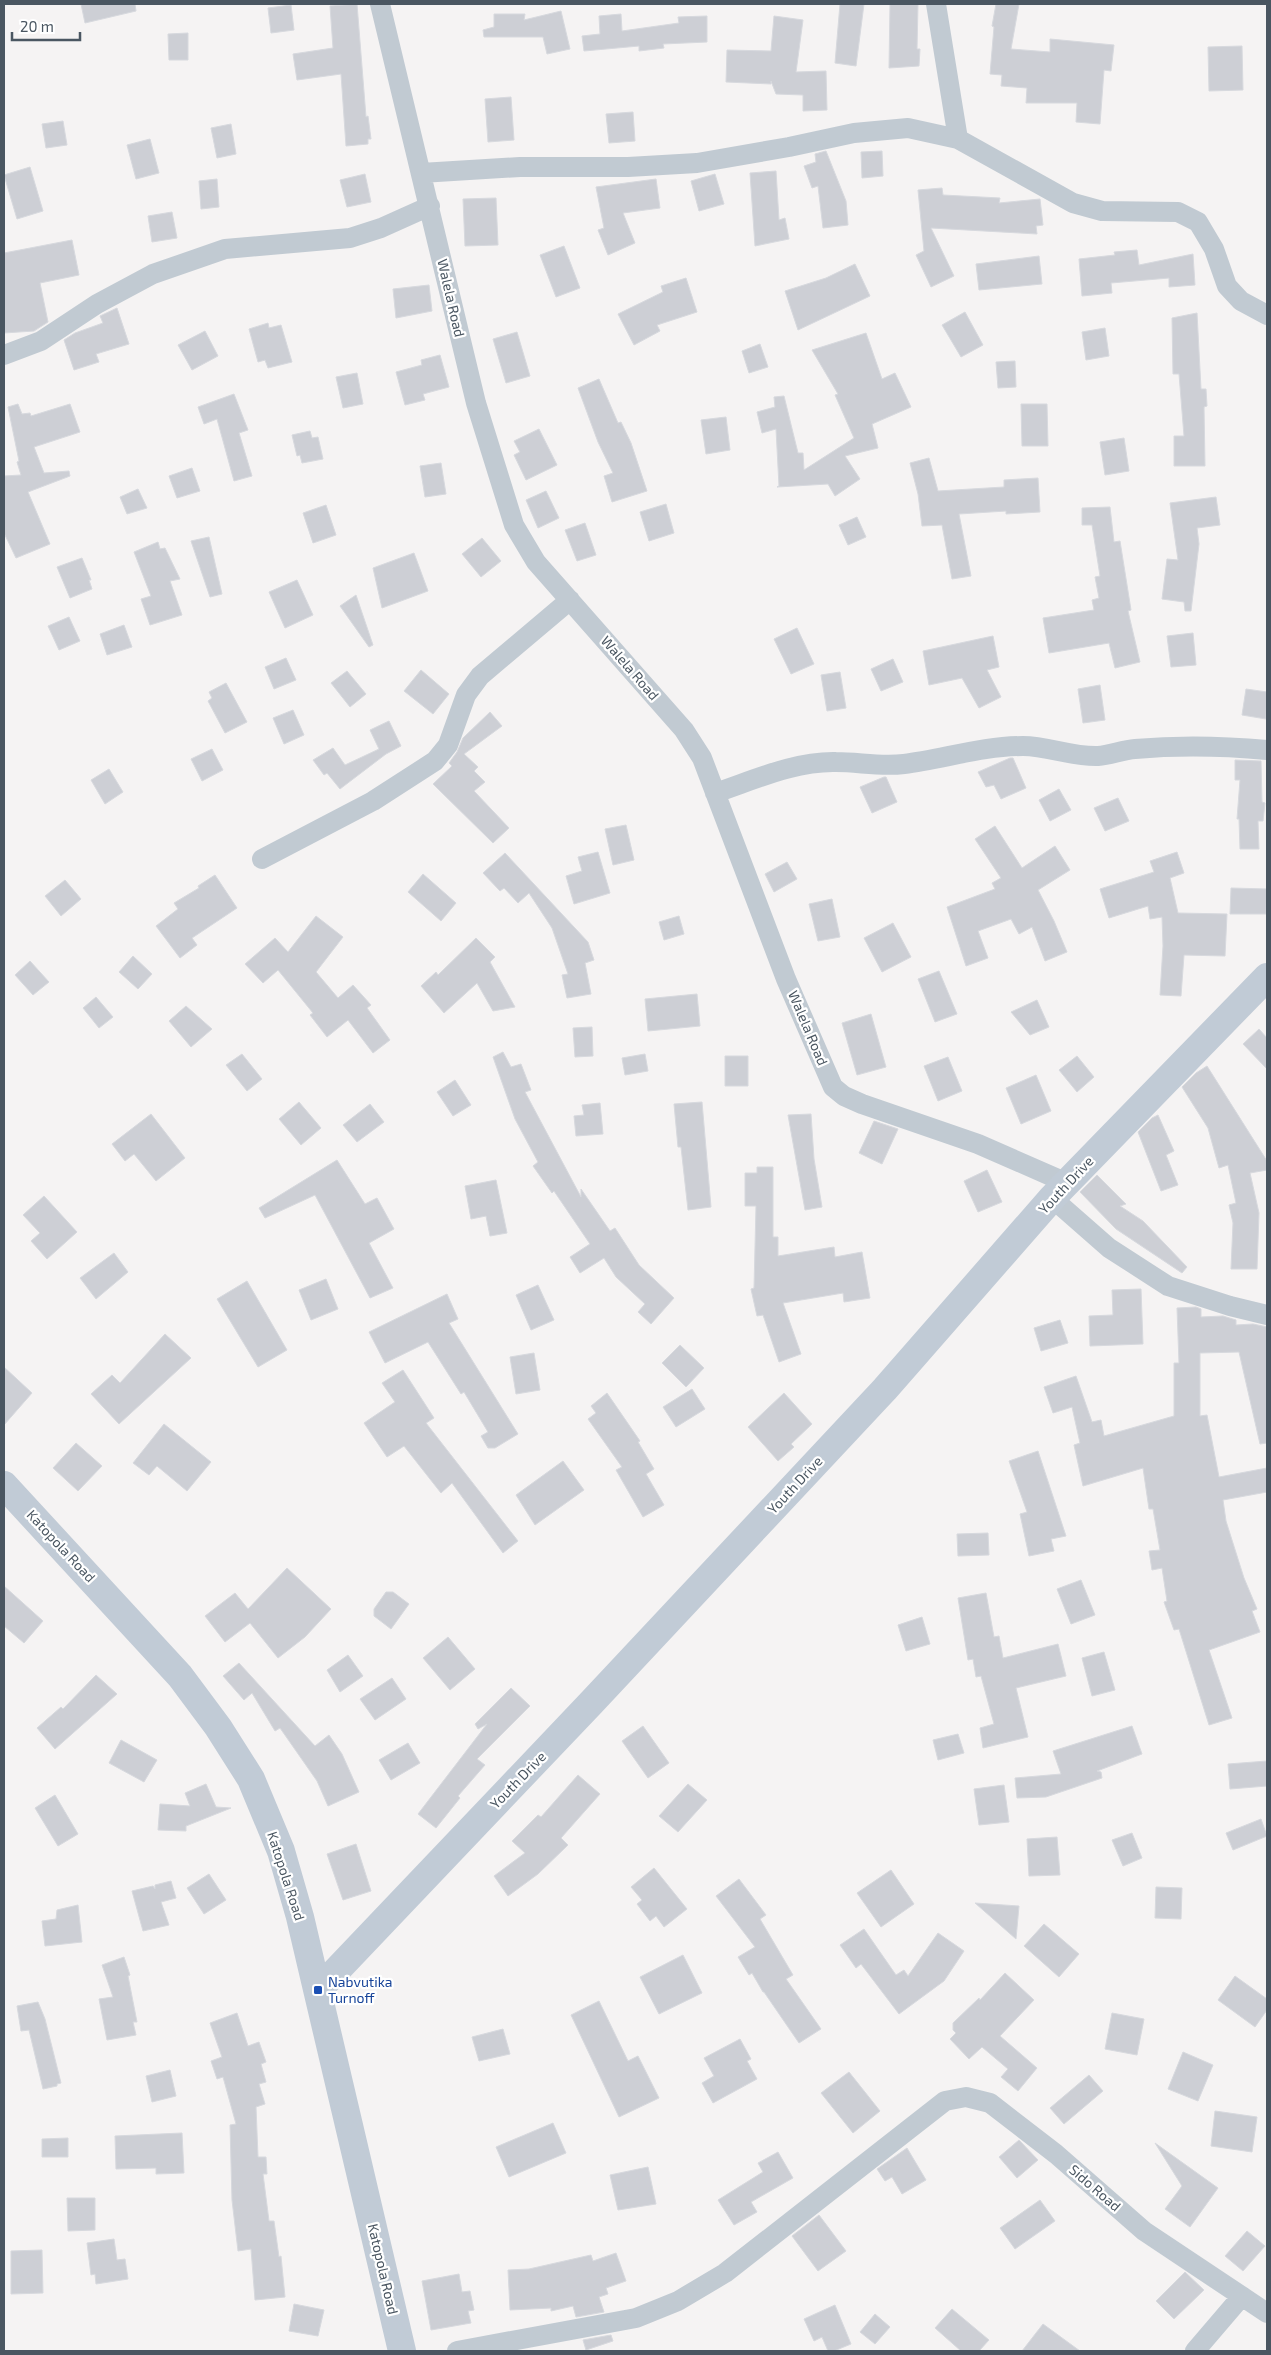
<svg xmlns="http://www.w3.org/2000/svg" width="1271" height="2355" font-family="'Exo 2',sans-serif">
  <rect width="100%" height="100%" fill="#f5f3f3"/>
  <path fill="#cdcfd5" stroke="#d7d9de" d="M81,4H135L136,11L85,23Z
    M357,4L366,117L368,116L371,139H368V144L346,146L341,74L297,80L293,54L333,48L330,6Z
    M840,4H864L856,66L835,63Z
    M890,4H918L917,49H920L919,66L889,68Z
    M996,4H1019L1011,49L1050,52V39L1114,45L1111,71L1104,70L1100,124L1076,122L1077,103H1026L1027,88L1001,86L1002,75L990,74L994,27L992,26Z
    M291,5L294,30L271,33L268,8Z
    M561,11L570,49L547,54L543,37H484L483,30L494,27V14H525L524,20Z
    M621,14L622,31L679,23L678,17L707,16V42L663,44L664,48L639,51V46L584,51L582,36L600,34L599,16Z
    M774,16L803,20L796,72L826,71L827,110L803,111V95L776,94L771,81V84L726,82L727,50L771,51Z
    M188,33V60H169L168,34Z
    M1242,46L1243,90L1209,91L1208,47Z
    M511,97L514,140L488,142L485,99Z
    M633,112L635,141L609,143L606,114Z
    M63,121L67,145L46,148L42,124Z
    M231,124L236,154L217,158L211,128Z
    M150,139L159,173L136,179L127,145Z
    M826,151L846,201L848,225L823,228L818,186L812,188L804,166L816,162L815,154Z
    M882,151L883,176L862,178L861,152Z
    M30,167L43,211L17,219L4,175Z
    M776,171L779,220L785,218L789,239L755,246L750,173Z
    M365,174L371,202L347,207L340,180Z
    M715,174L724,204L699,211L691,181Z
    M217,179L219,207L201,209L199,181Z
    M656,179L660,208L623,213L635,243L608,255L598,230L604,228L596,187Z
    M942,188L943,195L1000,198L999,203L1040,199L1043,225L1036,226L1037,234L931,228L954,276L931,287L916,255L924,251L918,190Z
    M496,198L498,245L465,246L463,199Z
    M172,212L177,238L152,242L148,216Z
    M72,240L79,275L40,283L48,322L34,331L4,333V253Z
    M564,246L580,288L556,297L540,255Z
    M1137,250L1139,265L1193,254L1195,285L1169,287V278L1111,283L1112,293L1082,296L1079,259L1115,255L1114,252Z
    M1039,256L1042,284L979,290L976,264Z
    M855,264L870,296L798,330L785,291L826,278Z
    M686,278L697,312L657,325L660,331L634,345L618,314L663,292L661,286Z
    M429,285L432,311L396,318L393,289Z
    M117,308L129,344L96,354L99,362L74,370L64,340L75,333L103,323L100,316Z
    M965,312L983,345L961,357L942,325Z
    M1197,313L1201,389H1206L1207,406L1204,407L1205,466H1174V436H1184L1179,374H1173L1172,318Z
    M268,323L269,328L281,325L292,362L268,368L265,360L258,362L249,329Z
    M1105,328L1109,356L1086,360L1082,332Z
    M205,331L218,356L192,370L178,345Z
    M517,332L530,376L506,383L493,339Z
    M866,333L882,379L895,373L911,407L872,424L878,448L845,456L860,479L835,496L828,484L777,487L779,486L776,429L762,433L757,412L775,407L774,397L784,396L798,453H803L804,470L854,438L835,395L838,394L812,350Z
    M760,344L768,367L749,373L742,351Z
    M440,355L449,387L423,394L425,400L405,405L396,372L422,365L421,360Z
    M1015,361L1016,387L998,388L996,362Z
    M357,373L363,404L343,408L336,377Z
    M599,379L618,423L621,422L631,443L647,491L612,502L604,476L613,473L598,442L578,388Z
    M234,394L248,430L239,433L252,476L234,481L217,419L204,424L198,407Z
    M18,404L22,414L30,413L31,416L70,404L80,432L34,447L44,473L69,471L70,476L28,492L50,544L16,558L4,533V476L21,475L17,462L19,461L8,407Z
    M1021,404H1047L1048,446H1022Z
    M726,417L730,450L706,454L701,420Z
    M539,429L557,465L526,480L514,455L520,452L514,441Z
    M310,431L312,438L318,437L323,459L302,463L300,455L297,456L292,435Z
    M1124,438L1129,471L1105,475L1100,442Z
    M929,458L938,491L1004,487V480L1038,478L1040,512L1006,514V511L959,514L971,576L952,579L942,525L922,526L918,494L910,463Z
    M441,463L446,494L425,497L420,466Z
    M192,468L200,491L177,498L169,476Z
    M138,489L147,508L127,514L120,497Z
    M546,491L559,518L538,528L526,500Z
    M1216,497L1220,525L1197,528L1199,544L1191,611H1185L1184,602L1162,599L1167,559L1178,560L1170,503Z
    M666,504L674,533L649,541L640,512Z
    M326,505L336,535L313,543L303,513Z
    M1110,507L1114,542L1120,541L1131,610L1128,611L1140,662L1115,668L1109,643L1049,653L1043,618L1094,610L1092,600L1099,598L1095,577L1100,576L1092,525H1082V508Z
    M857,517L866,537L848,545L839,525Z
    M585,523L596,555L577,561L565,530Z
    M209,537L222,594L210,597L191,541Z
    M482,538L501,561L481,577L462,554Z
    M158,542L160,549L165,548L180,579L170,581L182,615L150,625L141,599L151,596L134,552Z
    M414,553L428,591L382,608L373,568Z
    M82,558L91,580H89L92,589L70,598L57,567Z
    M297,580L313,615L285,628L269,592Z
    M356,595L373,645L369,647L340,606Z
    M69,617L80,641L59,650L48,626Z
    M124,625L132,647L107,655L100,634Z
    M797,628L814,664L791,674L774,639Z
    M1193,633L1196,665L1171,667L1167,636Z
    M993,636L999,667L987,670L1001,697L979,708L962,678L929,685L923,651Z
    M286,658L296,680L274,689L265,667Z
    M893,659L903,682L881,691L871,669Z
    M421,670L449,694L433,714L404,691Z
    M347,671L366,694L350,707L331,683Z
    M840,672L846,708L827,711L821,675Z
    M226,683L247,722L225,733L208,701L212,698L209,692Z
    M1100,685L1105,720L1083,723L1078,689Z
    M1246,689L1267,692L1266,719L1242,715Z
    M293,710L304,735L284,744L273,718Z
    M490,712L502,726L464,754L478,767L474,771L485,782L474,791L509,828L493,843L433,784L452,766L449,763L457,752L463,738Z
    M389,721L401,746L386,754L340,789L327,773L324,775L313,760L333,748L345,765L379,749L370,730Z
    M212,749L223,770L202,781L191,759Z
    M1010,758H1013L1026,788L1001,799L994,785L986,787L978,772Z
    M1235,760L1261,761L1262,802L1265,803L1263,821H1258L1259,849H1240L1239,819H1237L1240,780H1235Z
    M109,769L123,792L105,804L91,780Z
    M884,777H886L897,802L872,813L860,787Z
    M1059,789L1071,810L1050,821L1039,800Z
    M1118,798L1129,821L1105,831L1094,808Z
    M626,825L634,860L613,865L605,829Z
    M995,826L1022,868L1055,846L1070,870L1038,890L1054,921L1067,952L1045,961L1032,927L1019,934L1011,919L978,931L988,958L966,966L947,907L995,889L992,883L1001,878L975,839Z
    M598,852L610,893L574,904L566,876L582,871L578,857Z
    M1177,852L1184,873L1170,878L1178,913L1227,914L1225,956L1184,955L1181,996L1160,995L1163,946L1162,917L1150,919L1148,906L1109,918L1100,889L1154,872L1150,861Z
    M505,853L588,942L594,960L585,963L591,994L567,998L562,975L568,974L552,928L529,893L518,903L504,888L500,891L483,873Z
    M787,862L797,879L774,892L765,874Z
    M423,874L456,903L441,921L408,892Z
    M215,875L237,908L192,938L197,945L180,958L156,926L178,909L174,903L199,888L198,886Z
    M65,880L81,899L61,916L45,896Z
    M1231,888L1267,889L1266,914H1230Z
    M832,899L840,937L818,941L809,904Z
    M316,916L343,937L316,972L338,998L353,985L371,1005L367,1008L390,1040L373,1053L348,1020L327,1037L310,1015L313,1013L278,970L263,983L245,964L275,938L288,952Z
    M679,916L684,934L664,940L659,922Z
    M893,923L911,957L882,972L864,938Z
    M476,938L495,957L490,962L515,1007L493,1011L477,983L444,1013L421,986L436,972L438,975Z
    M133,956L152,974L138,989L119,972Z
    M30,961L49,982L33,995L15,975Z
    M939,971L957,1014L935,1022L918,979Z
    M697,994L700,1026L648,1031L645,999Z
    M96,997L113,1017L99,1028L83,1008Z
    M1037,1000L1049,1027L1030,1035L1011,1012Z
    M186,1006L212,1029L191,1047L169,1021Z
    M871,1014L886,1067L857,1075L842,1023Z
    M592,1027L593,1056L575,1057L573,1028Z
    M1259,1029L1267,1038V1069L1243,1044Z
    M503,1052L511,1067L521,1064L531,1090L525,1092L581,1197V1189L610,1231L615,1228L639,1265L674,1298L651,1324L638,1312L645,1304L616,1277L604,1258L580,1273L570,1257L590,1244L554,1191L552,1193L533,1166L538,1162L515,1119L493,1057Z
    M242,1054L262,1079L247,1091L226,1065Z
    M645,1054L648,1071L625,1075L622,1058Z
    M725,1056H748V1086H725Z
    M1077,1056L1094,1077L1077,1092L1059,1070Z
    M948,1057L962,1091L938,1101L924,1066Z
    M1207,1066L1267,1161V1170L1250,1173L1259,1213L1257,1269H1231L1233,1223L1229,1205L1236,1203L1228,1165L1219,1168L1208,1128L1182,1087L1196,1073Z
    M1036,1075L1051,1111L1021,1124L1006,1088Z
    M455,1080L471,1105L453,1116L437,1092Z
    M299,1102L321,1128L301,1145L279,1119Z
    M702,1102L711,1207L688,1210L681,1147H678L674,1104Z
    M600,1103L603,1134L576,1136L574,1116L584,1115L582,1105Z
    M370,1104L384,1122L357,1142L343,1125Z
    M151,1114L185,1158L156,1181L134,1154L125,1161L112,1144Z
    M811,1114L814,1159L822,1207L805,1210L788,1115Z
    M1158,1115L1174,1151L1166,1155L1178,1185L1161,1191L1138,1132L1152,1118Z
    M874,1121L898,1129L882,1164L859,1153Z
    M337,1160L365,1204L377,1198L394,1229L369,1243L393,1288L370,1298L315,1195L265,1218L259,1208Z
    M757,1167H773V1237H778V1256L834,1247L835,1257L862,1252L870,1298L844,1302L843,1293L783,1303L801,1354L779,1362L763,1315L757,1316L751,1289L754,1288L756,1206H745V1173H757Z
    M987,1170L1002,1202L978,1212L964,1181Z
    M1097,1175L1126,1204L1120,1206L1143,1221L1187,1267L1182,1273L1116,1229L1080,1192Z
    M496,1180L507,1233L490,1236L486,1216L471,1219L465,1186Z
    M44,1196L77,1232L47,1259L31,1241L40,1233L23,1215Z
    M114,1253L128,1272L96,1299L80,1278Z
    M326,1279L338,1309L311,1320L299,1290Z
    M247,1281L287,1350L258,1367L217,1299Z
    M538,1285L554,1320L531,1330L516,1295Z
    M1141,1289L1143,1344L1090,1346L1089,1316L1113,1315L1112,1290Z
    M447,1294L458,1319L449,1323L518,1434L495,1448H488L481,1436L488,1432L464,1392L461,1394L428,1342L385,1363L369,1332Z
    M1196,1307L1201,1309V1317L1223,1316L1236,1320V1325L1253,1324L1267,1327V1443L1260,1444L1239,1352L1200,1353V1416L1207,1415L1219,1477L1267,1468V1492L1223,1500L1226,1521L1244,1578L1257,1609L1252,1611L1260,1632L1209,1650L1232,1718L1209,1725L1179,1629L1174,1630L1164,1602L1167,1601L1162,1568L1152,1570L1149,1551L1160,1550L1153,1509H1149L1143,1468L1083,1486L1074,1445L1080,1443L1072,1407L1053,1413L1044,1387L1076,1376L1092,1422L1101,1420L1104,1436L1174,1416V1363H1179L1177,1308Z
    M1060,1320L1068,1343L1041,1351L1034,1328Z
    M165,1334L191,1358L119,1424L91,1394L112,1375L120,1383Z
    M680,1345L704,1368L686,1387L662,1363Z
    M534,1353L540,1390L516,1394L510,1357Z
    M4,1367L32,1393L4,1425Z
    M403,1370L434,1418L426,1423L518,1541L503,1553L452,1483L441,1493L404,1446L387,1457L364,1423L395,1402L382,1383Z
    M692,1389L705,1409L676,1427L663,1407Z
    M607,1393L640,1441L638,1442L654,1469L646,1474L664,1505L643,1517L616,1470L622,1467L588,1419L596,1413L591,1406Z
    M784,1393L812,1424L791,1444L794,1447L778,1461L748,1427Z
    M164,1424L211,1462L187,1491L157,1466L149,1475L133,1463Z
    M76,1443L102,1466L78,1491L53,1468Z
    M1038,1451L1066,1536L1051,1539L1054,1551L1029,1556L1020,1514L1027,1512L1009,1461Z
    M563,1461L584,1490L535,1525L516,1495Z
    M988,1533L989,1555L958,1556L957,1534Z
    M287,1568L331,1609L305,1637L278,1658L250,1623L225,1642L205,1616L235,1593L248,1609Z
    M1081,1580L1095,1615L1071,1624L1057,1589Z
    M4,1586L43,1621L24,1643L4,1626Z
    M386,1592H393L409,1604L391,1629L374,1616V1609Z
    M986,1593L994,1637L999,1636L1003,1658L1058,1644L1066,1676L1016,1688L1028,1737L983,1748L980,1728L994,1724L981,1676L976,1677L973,1659L968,1660L958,1598Z
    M922,1617L930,1644L906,1651L898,1625Z
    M448,1637L475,1669L450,1690L423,1658Z
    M1104,1652L1115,1690L1092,1696L1082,1658Z
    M348,1655L363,1676L340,1692L327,1670Z
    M239,1663L315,1746L329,1735L342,1754L359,1792L328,1806L317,1781L280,1728L275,1731L252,1693L244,1700L223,1676Z
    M96,1675L117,1694L55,1749L37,1728L61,1707L63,1709Z
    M392,1678L406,1699L375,1720L360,1699Z
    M511,1688L530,1706L477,1759L485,1765L458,1796L460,1798L436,1828L418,1814L487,1724L478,1729L475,1724Z
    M643,1726L669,1763L648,1778L622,1741Z
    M1132,1726L1142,1754L1097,1771L1101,1772L1102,1778L1046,1797L1017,1798L1015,1778L1061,1774L1053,1751Z
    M958,1734L964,1753L938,1760L933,1740Z
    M121,1740L157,1760L144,1782L109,1763Z
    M408,1743L420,1763L391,1780L379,1760Z
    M1267,1761V1786L1230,1789L1228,1764Z
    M578,1775L600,1794L561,1838L568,1845L538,1874L508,1896L494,1876L525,1853L512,1841L538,1815L541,1817Z
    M206,1784L216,1807L231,1808L186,1826V1831L158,1830L160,1804L190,1806L185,1793Z
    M688,1784L707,1800L678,1832L659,1816Z
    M1004,1785L1009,1822L979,1825L974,1789Z
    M55,1795L78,1834L58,1846L35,1808Z
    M1261,1819L1267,1836L1233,1850L1226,1833Z
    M1132,1833L1142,1858L1123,1866L1112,1840Z
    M1057,1837L1060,1875L1029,1876L1027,1839Z
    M356,1844L371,1891L343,1900L327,1854Z
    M654,1868L687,1909L664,1927L656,1916L650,1921L637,1904L642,1900L631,1887Z
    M891,1870L914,1904L881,1927L857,1893Z
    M209,1874L226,1900L204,1914L187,1888Z
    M739,1879L766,1915L760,1919L793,1975L786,1979L821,2029L799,2043L764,1992H763L752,1973L749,1975L738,1957L755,1947L716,1896Z
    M171,1881L176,1898L161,1902L169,1925L143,1931L132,1891L153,1886L155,1889V1885Z
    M1156,1887L1182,1888L1181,1919L1155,1918Z
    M975,1903L1019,1906L1016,1939Z
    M78,1905L82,1942L45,1946L42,1921L56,1919L57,1910Z
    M1044,1924L1079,1954L1059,1977L1024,1946Z
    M864,1929L896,1975L904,1970L908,1976L938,1933L964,1951L944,1981L899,2014L861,1964L856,1968L840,1945Z
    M683,1955L702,1993L659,2014L640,1977Z
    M124,1957L130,1975L128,1976L137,2022H133L136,2035L107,2040L99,1999L113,1997L102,1965Z
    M1005,1973L1034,2000L1000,2036L1037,2068L1018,2091L1001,2077L1008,2069L982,2047L969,2059L950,2039L956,2033L953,2030V2023L979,1998L980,2000Z
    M1235,1976L1267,1999V2010L1255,2027L1218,2000Z
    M599,2001L628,2061L638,2056L659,2098L619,2117L571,2015Z
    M38,2002L45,2019L61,2083L57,2084V2086L43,2089L29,2030L21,2031L17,2006Z
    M237,2013L248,2046L259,2042L266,2062L261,2064L266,2082L259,2084L265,2104L256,2107L258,2157H266L267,2174H263L269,2221H274L279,2257L281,2256L285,2297L255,2300L251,2249L238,2251L232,2200L230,2125L236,2124L223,2077L217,2079L211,2061L222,2057L210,2023Z
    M1112,2013L1144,2019L1137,2055L1105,2049Z
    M503,2029L510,2054L479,2061L472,2037Z
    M740,2039L751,2059L747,2061L757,2079L713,2103L702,2083L714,2076L704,2058Z
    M1183,2052L1213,2065L1198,2101L1168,2089Z
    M170,2070L176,2096L152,2102L146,2076Z
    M849,2072L880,2111L853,2133L821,2093Z
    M1089,2075L1103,2091L1064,2124L1050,2108Z
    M1215,2111L1257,2117L1252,2152L1211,2146Z
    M553,2123L566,2153L509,2177L496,2147Z
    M182,2133L184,2173L156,2174V2168L116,2169L115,2136Z
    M68,2138V2157H42V2139Z
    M1019,2140L1038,2160L1017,2178L999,2157Z
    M1155,2143L1218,2188L1190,2227L1165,2209L1182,2186Z
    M907,2148L926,2180L902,2194L892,2177L885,2181L877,2169Z
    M778,2152L793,2178L751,2202L757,2212L734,2225L718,2200L763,2172L758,2163Z
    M648,2167L656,2204L618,2210L610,2175Z
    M67,2198H95V2230L68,2231Z
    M1040,2200L1055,2221L1015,2249L1000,2228Z
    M819,2215L846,2251L818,2271L792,2236Z
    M1247,2231L1265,2246L1243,2271L1225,2256Z
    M114,2239L117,2260L125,2259L128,2279L96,2284L95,2274L91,2275L87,2243Z
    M42,2250L43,2293L11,2294V2251Z
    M616,2253L626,2281L606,2288L608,2294L599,2297L604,2312L576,2317L573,2306L551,2311V2308L510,2310L508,2270L529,2269L591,2255L593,2261Z
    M1185,2272L1204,2290L1174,2319L1156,2301Z
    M459,2274L462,2292L470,2291L474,2310L468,2311L471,2323L431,2330L422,2281Z
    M294,2304L324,2310L318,2336L289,2331Z
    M835,2305L851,2344L834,2351H828L822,2337L814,2341L804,2319Z
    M952,2309L989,2340L979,2351H961L935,2328Z
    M875,2314L890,2327L875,2344L860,2332Z
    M1043,2324L1080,2351H1022Z
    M611,2335L613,2341L586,2350L583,2340Z"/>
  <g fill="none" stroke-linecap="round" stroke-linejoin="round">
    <path stroke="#c1cad2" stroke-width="20" d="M380,4L476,403L514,525L536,562L684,730L702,758L786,979L833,1087L844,1096L862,1104L978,1144L1067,1183
      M936,4L958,139
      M421,173L520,167H628L697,163L789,147L854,133L908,128L958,139L1073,203L1102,211L1178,212L1198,222L1214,249L1227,286L1241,301L1267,315
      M4,355L41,341L97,304L153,274L225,249L350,238L381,228L430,206
      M715,793C754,780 795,761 836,762C859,762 880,767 904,764C943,759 983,746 1023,746C1048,746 1072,757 1098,756C1110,755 1123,750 1135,749C1180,745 1223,746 1267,750
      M262,859L373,801L435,761L448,745L466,695L480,676L570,600
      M1052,1198L1109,1248L1168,1286L1230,1306L1267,1315
      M457,2351L636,2318L678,2301L725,2273L945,2101L966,2097L990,2103L1056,2154L1144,2231L1267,2313
      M1195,2351L1242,2296"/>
    <path stroke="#c1cbd6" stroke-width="28" d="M4,1485L180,1676L218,1727L251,1779L281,1851L300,1917L402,2351
      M318,1990L591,1703L885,1389L1052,1198L1267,977"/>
  </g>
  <rect fill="#1a4fb4" stroke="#fff" stroke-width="2" x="313" y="1985" width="10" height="10" rx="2.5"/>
  <g text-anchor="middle" stroke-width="4.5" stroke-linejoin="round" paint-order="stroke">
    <g font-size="14" fill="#4a5661" stroke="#fff">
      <text transform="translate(451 298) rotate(77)" y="5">Walela Road</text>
      <text transform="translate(630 668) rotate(49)" y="5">Walela Road</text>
      <text transform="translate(808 1028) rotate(67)" y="5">Walela Road</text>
      <text transform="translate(1066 1185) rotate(-47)" y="5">Youth Drive</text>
      <text transform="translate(795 1485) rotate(-47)" y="5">Youth Drive</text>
      <text transform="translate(61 1546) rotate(47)" y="5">Katopola Road</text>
      <text transform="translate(518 1780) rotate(-46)" y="5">Youth Drive</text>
      <text transform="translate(286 1876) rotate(72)" y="5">Katopola Road</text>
      <text transform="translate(1095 2188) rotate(41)" y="5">Sido Road</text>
      <text transform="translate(383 2269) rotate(77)" y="5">Katopola Road</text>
    </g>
    <g font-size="14" fill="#164399" stroke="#fff" text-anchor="start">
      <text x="328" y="1987">Nabvutika<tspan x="328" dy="16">Turnoff</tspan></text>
    </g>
  </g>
  <rect width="1271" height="2355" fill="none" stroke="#4a5661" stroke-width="10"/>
  <path d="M12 32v8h68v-8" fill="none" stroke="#4a5661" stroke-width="2.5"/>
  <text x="20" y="32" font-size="15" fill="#4a5661" stroke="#ffffff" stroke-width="4" paint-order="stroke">20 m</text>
</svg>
